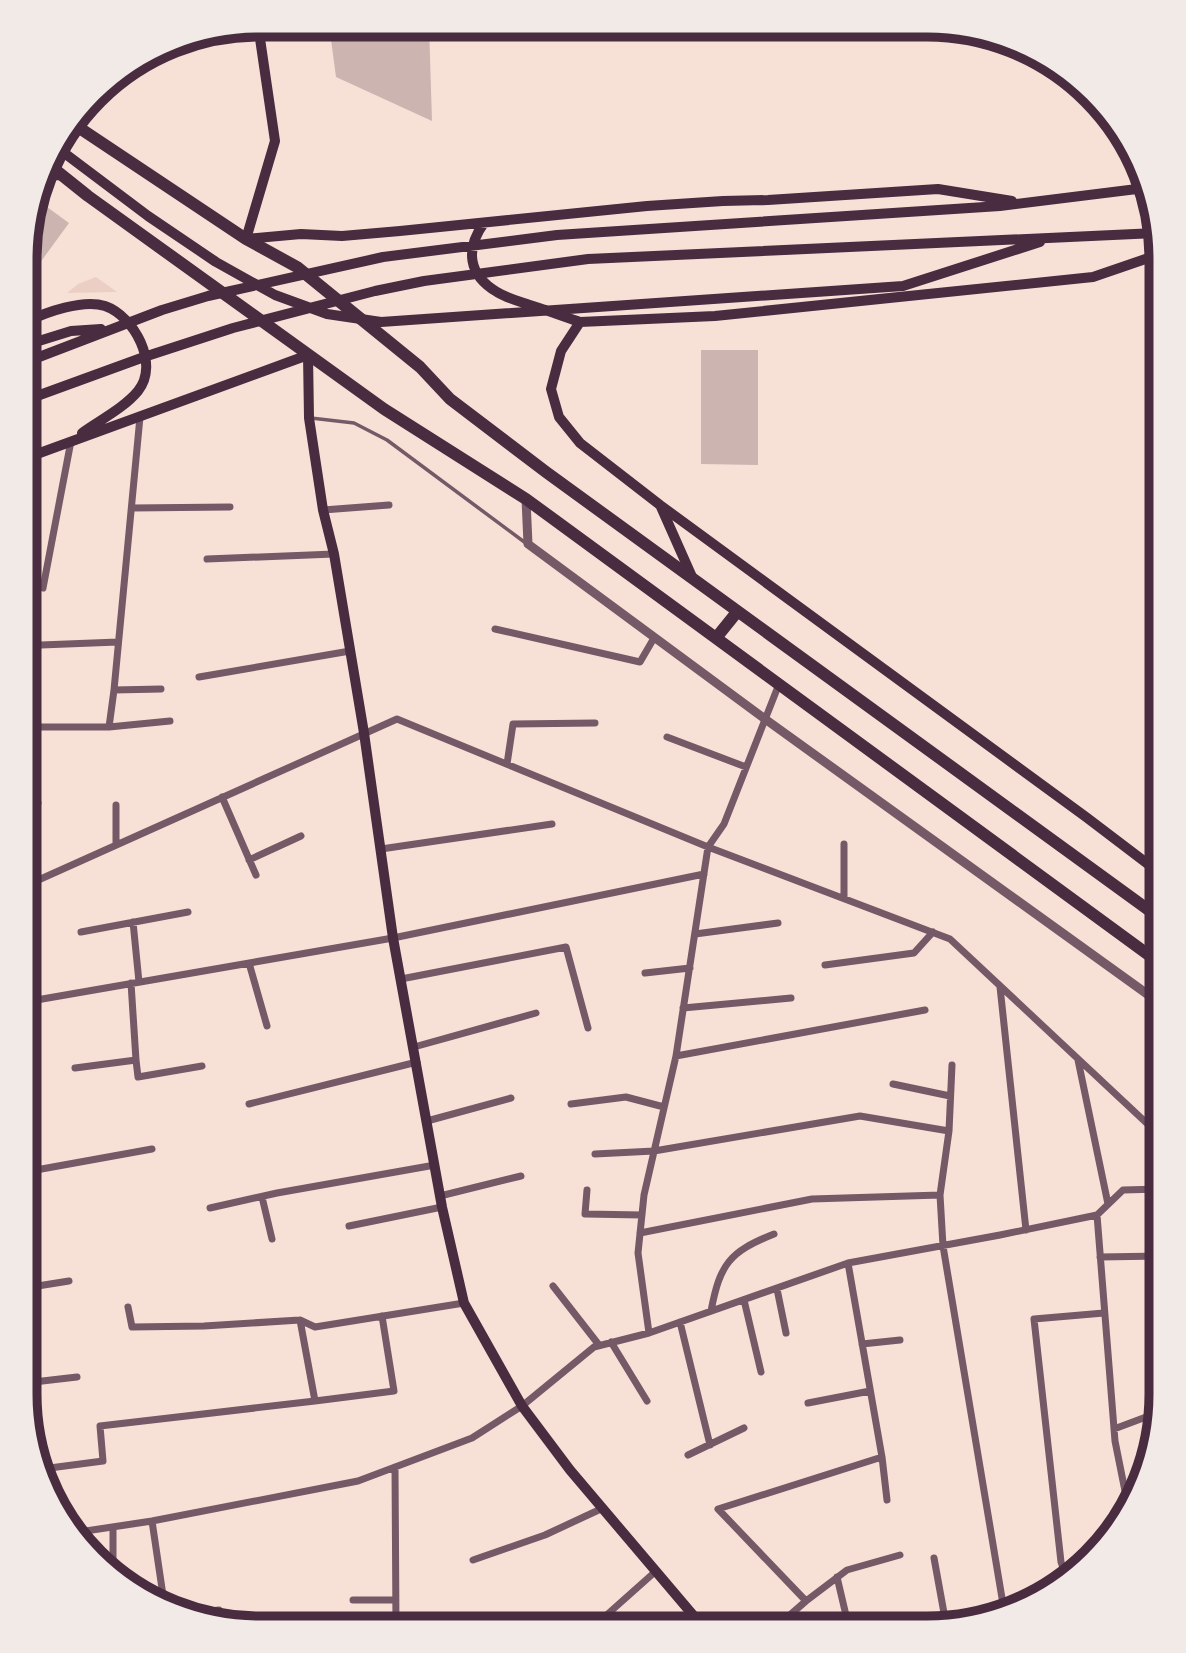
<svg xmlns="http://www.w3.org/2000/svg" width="1186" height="1653" font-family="Overpass,sans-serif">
  <rect width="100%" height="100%" fill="#f7e1d7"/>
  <path fill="#ebcfc5" d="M96,277L117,292L67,293L78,284Z"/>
  <path fill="#ccb4b1" d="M329,25H429L432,121L336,77Z
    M36,199L69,223L26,282L27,228Z
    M701,350H758V465L701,464Z"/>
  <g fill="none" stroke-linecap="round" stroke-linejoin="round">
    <path stroke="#755966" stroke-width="3.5" d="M311,418L354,423L387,440L527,544"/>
    <path stroke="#755966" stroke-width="7" d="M132,508L230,507
      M323,510L389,505
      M207,559L334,554
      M43,588L71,441
      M495,629L640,662L654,638
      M41,645L118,642
      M199,677L350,651
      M114,690L161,689
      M26,727H109L114,690L140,417
      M109,727L170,721
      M667,737L746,767
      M507,764L513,724L595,723
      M222,797L256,875
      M26,803H38
      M116,805V845
      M381,849L552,824
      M249,860L301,836
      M25,886L397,719L708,847L950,939L1154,1130L1161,1145
      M844,898V844
      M133,922L139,982
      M81,932L188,912
      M695,934L778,923
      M249,963L267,1026
      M825,965L914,953L933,932
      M645,973L690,968
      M401,979L566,947L588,1028
      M1000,987L1026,1230
      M25,1002L393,938L704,874
      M683,1008L791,998
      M414,1047L536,1013
      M676,1056L925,1010
      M136,1060L138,1077L202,1066
      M1078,1060L1108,1204
      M952,1065L949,1131L940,1195L943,1246L1004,1610
      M75,1068L136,1060L131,983
      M893,1084L950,1096
      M249,1104L417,1062
      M571,1104L626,1097L664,1107
      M427,1121L511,1098
      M595,1154L654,1151L860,1116L949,1131
      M25,1172L152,1149
      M587,1190L585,1214L642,1215
      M440,1196L521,1176
      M262,1197L272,1239
      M210,1208L277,1193L435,1165
      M1097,1215L1115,1441L1128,1506
      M349,1226L442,1207
      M640,1233L812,1199L940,1195
      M1100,1257L1161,1256
      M848,1263L882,1457L887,1500
      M553,1286L599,1345
      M25,1288L69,1281
      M777,1289L786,1333
      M744,1300L761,1372
      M128,1307L132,1327L204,1326L300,1320L315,1327L464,1303
      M711,1311C720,1264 729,1252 774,1234
      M680,1322L710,1445
      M649,1333L638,1253L644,1195L676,1056L708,847L724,824L779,684
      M611,1342L647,1401
      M862,1344L900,1340
      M25,1383L77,1377
      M315,1401L394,1391L382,1316
      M808,1403L870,1391
      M1114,1429L1154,1414
      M688,1455L744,1428
      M395,1467L396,1627
      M42,1469L103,1461L100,1426L315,1401L300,1320
      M152,1521L164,1602
      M79,1532L152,1521L358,1481L472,1438L522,1406L594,1347L649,1333L848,1263L1000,1235L1097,1215L1123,1190L1161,1189
      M934,1558L946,1624
      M473,1560L545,1535L603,1508
      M113,1570V1527
      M1065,1574L1061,1562L1034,1319L1104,1313
      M837,1577L849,1628
      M353,1600H395
      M806,1601L718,1509L882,1457
      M194,1613L219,1610
      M592,1628L656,1571
      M775,1628L806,1601L847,1570L900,1555"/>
    <path stroke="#755966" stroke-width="9" d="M526,499L528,544L765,719L1161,1004"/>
    <path stroke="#4a2c40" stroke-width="10" d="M246,239L275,141L258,25
      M1160,254L1093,277L715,316L580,322L561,351L551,389L559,417L580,443L660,505L1086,817L1161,874
      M308,355L309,418L323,510L334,554L364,733L393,938L442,1207L464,1303L522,1406L570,1470L704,1628
      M661,507L693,579"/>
    <path stroke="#4a2c40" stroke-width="10" d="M55,146L148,216L216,262L275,295L327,314L381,322L903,286L1040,242
      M44,176L62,175
      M484,223C465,249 468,275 497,292C508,299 522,302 533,306C549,311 565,317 580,322
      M246,239L301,234L342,236L400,231L647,206L723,201L768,200L938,189L1012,201
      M26,322C46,312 83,299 105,306C134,316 160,364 138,391C124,408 100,420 82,433
      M26,345L71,331L101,329
      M26,362L162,310L208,296L383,257L557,235L1000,206L1145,188
      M26,400L144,357L233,328L375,291L424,281L588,259L1156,233
      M26,458L308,355"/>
    <path stroke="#4a2c40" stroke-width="12" d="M72,123L246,239L297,267L420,367L450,399L546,472L1161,919
      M48,164L88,196L384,409L526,499L1161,964
      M716,638L737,612"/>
  </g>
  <path d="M0 0H1186V1653H0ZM259 37H927A222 222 0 0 1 1149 259V1394A222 222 0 0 1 927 1616H259A222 222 0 0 1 37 1394V259A222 222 0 0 1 259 37Z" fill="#f1eae7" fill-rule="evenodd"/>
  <path fill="none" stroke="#4a2c40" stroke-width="9" d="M259 37H927A222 222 0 0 1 1149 259V1394A222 222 0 0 1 927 1616H259A222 222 0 0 1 37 1394V259A222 222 0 0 1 259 37Z"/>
</svg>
